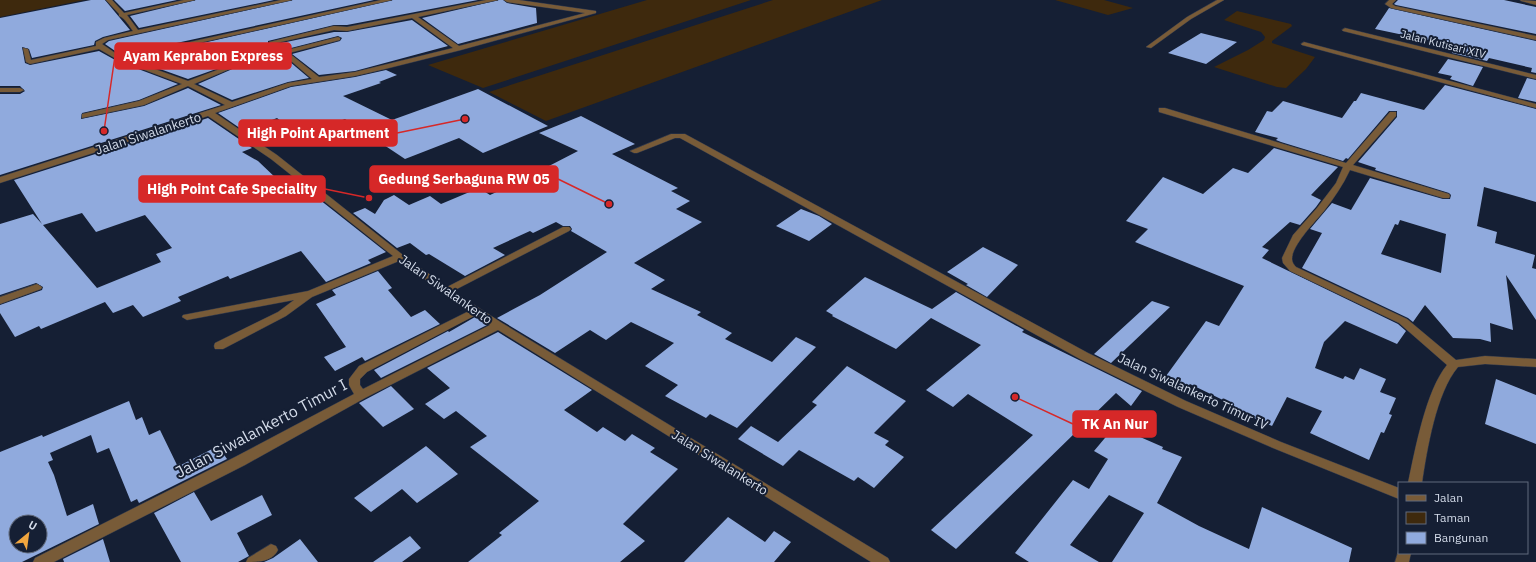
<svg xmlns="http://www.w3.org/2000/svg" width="1536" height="562" font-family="'IBM Plex Sans',sans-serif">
  <rect width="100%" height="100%" fill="#151f34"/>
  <path fill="#3e290d" d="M0,0H84L0,17Z
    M647,0H751L483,88L428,65Z
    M773,0H882L546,121L489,92Z
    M1055,0H1104L1133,8L1108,15Z
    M1237,11L1291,24L1292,26L1272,41V43L1315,57L1306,69L1286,88L1277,87L1214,67L1248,50L1264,40L1265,37L1261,32L1224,20Z"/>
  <path fill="#90aadd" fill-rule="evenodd" d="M91,0H105L130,30L103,37L95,41L94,45L32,58L29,49L22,47L25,63L30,65L99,51L117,61L178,84L139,100L82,113L81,119L144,106L188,88L221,105L0,175V94H20L25,91L20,86H0V18Z
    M114,0H177L125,11Z
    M196,0H274L139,28L130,16Z
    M293,0H374L121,55L105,44L109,41Z
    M393,0H478L347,25H334L268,41V43L272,45L334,32H347L412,20L448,46L355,71L319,75L292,54L340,41L342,38L338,36L233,63L188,79L132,59Z
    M499,0H503L507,3L536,8L537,23L458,44L422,18Z
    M1398,0H1504L1536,7V34L1396,5L1394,4Z
    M1389,8L1536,41V73L1531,72L1532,68L1489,58L1487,61L1452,53L1456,46L1375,29Z
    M1201,33L1237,42L1206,64L1168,53Z
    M283,56L309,78L288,82L232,100L198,84L237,67Z
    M1448,59L1483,67L1473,86L1450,79L1452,76L1438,73Z
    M386,70L397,75L379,82L381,83L343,96L392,120L478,89L548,126L483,153L459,138L405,159L345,119L306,133L298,127L291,129L277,118L244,131L218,113L291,87L355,77Z
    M1527,78L1536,80V102L1518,98Z
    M1445,85L1536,109V202L1484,187L1477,226L1497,232L1495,243L1535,255L1532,268L1536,269V320L1506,275L1513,330L1490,323L1491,342L1480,339L1453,338L1425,305L1413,322L1408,318L1302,268L1322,233L1310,229L1332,203L1351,210L1370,178L1443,199H1450L1451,195L1449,193L1375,170L1376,168L1358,162L1397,117V111H1389L1348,159L1346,158L1343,161L1281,142L1276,140L1278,138L1255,132L1267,111L1272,112L1283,101L1342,118L1354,101H1356L1361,93L1424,110ZM1400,220L1446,234L1441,273L1381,254L1395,224L1398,225Z
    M581,116L635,144L612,154L678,188L671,191L690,201L676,209L702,222L634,263L665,280L651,289L701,312L697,315L732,333L725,339L772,362L796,337L816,347L737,428L710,414L706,418L665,396L678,385L645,366L674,343L631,322L606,340L590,330L555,353L497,318L540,295L607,252L571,231L572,229L570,226H563L556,222L533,233L530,231L493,248L505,255L465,276L429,254L426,255L410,243L397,248L353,213L365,208L375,214L384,200L394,195L409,205L430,196L441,204L479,188L490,195L518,182L578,151L539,133Z
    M208,118L252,148L242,152L258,161L300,201L315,196L386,252L368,260L371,263L326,282L301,251L230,279L228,276L178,297L181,301L143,317L133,305L113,313L105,302L41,329L39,326L15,337L0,313V305L42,290L43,287L36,283L0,295V224L33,214L42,224L14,180ZM82,213L96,232L145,215L172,248L156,254L161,262L97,288L43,225Z
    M1274,148L1338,167L1311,195L1321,200L1316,207L1300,225L1290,222L1262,247L1269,250L1262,258L1398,324L1406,331L1397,344L1345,321L1324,342L1315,368L1343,379L1345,376L1354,380L1360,368L1386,379L1380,392L1396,398L1389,414L1392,415L1384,433L1381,432L1369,460L1310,433L1322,411L1287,397L1272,426L1225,405L1227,402L1190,384L1188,386L1166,376L1206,321L1219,326L1244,286L1135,242L1148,229L1126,221L1163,177L1203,194L1233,168L1248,173Z
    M801,209L819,216L832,224L809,241L776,226Z
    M983,247L1018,265L987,297L966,285L968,284L947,272Z
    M378,271L392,288L388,290L411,317L425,310L440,324L365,361L362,357L335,371L324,357L346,347L316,304L336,295L332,290Z
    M865,277L932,309L956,292L1024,330L1022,332L1142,391L1131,406L1116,393L956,549L931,530L1033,435L968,394L953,407L926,390L981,345L931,318L896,349L832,316L833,315L826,311Z
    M1152,301L1170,307L1111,363L1094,354Z
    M475,317L487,325L381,378L374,370L448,331L449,332Z
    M498,332L592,390L564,410L597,432L603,427L625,441L632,434L655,448L650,452L678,469L623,524L645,541L620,562H468L502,535L499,533L539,501L470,447L487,436L456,411L444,419L425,404L450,388L427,368Z
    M847,366L906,401L874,433L889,441L885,445L904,457L874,488L858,477L854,481L799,450L783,466L738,439L751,426L778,442L817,405L812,402Z
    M1496,379L1536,395V444L1485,424Z
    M391,386L414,409L383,427L359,403Z
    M129,401L136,420L142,417L149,435L160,430L177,465L180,463L181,465L218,446L227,459L139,503L137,499L131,502L109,448L97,453L91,435L50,453L53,460L48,462L54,475L67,516L93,504L99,524L22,562H0V452L42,435L43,437ZM16,522H40V546H16Z
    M1115,426L1163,447L1162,449L1182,457L1157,503L1199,526L1249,549L1262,507L1352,548L1349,562H1112L1144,513L1109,495L1070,545L1099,562H1029L1015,553L1073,480L1089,489L1108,459L1094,451Z
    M426,446L458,474L417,503L402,489L371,512L354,498Z
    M194,492L211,521L262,495L272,515L237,533L249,556L238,562H181L154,513Z
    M728,517L765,542L774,531L791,542L774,562H684Z
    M410,536L421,548L402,562H373Z
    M103,539L110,562H64L63,559Z
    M300,539L318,562H264L273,558Z"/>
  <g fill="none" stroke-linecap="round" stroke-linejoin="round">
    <g stroke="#30394d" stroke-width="1">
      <path id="minor" d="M106,0H112L124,13L184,0H195L127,15L138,30L281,0H292L108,40L102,44L121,57L381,0H392L127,59L188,81L233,64L338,37L340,38V40L289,53L319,77L355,72L453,48L412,18L347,31L334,30L272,44L269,42L334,26L347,27L486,0H498L418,17L459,46L585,13L507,2L504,0H519L596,11V13L461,50L385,69L355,76L291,86L215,113L277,155L403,255L447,287L563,227H569L571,229L569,231L453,291L502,323L888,558L890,562H871L498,330L365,398L245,465L54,562H33L35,558L235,457L354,394L349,385V379L359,366L469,311L399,261L312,297L286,316L223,349H215L214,346L215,343L278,312L294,300L187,320L182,317L183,315L308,291L393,256L271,159L208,116L0,183V177L225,105L188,86L144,105L82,118V114L139,101L182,84L118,60L99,49L30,64L26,62L23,48L28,49L31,60L96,46V42L104,38L133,31C129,26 125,18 119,16V14ZM283,54L312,79L288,83L232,102L194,84L237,66ZM476,315L490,325L363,389L360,385V379L367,372Z
        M1217,0H1224L1191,19L1151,48L1146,47L1187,17Z
        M1389,0H1396L1392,4L1395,6L1536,36V40L1391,8L1385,4Z
        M1520,0L1536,1V5L1521,1Z
        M1345,28L1536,75V79L1343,31L1342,30Z
        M1304,42L1536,104V108L1302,45L1301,44Z
        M0,88H20L24,90L20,92H0Z
        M1159,108H1165L1346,163L1390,112H1396V116L1353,165L1449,194L1450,196L1449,198H1443L1350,170C1343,185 1334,198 1324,211C1315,222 1292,245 1292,259C1292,262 1294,265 1296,267L1407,319L1456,360L1485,356L1536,359V367L1485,364L1458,367C1436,393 1427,450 1422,483H1408C1415,450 1426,390 1447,365L1399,323L1290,271L1283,263L1282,258L1293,235L1317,208L1336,183L1343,167L1159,112Z
        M671,134H685L1088,353L1186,401L1281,442L1399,488V499L1273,448L1178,407L1080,359L680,138H675L637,153H634L630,151Z
        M37,284L42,287L41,289L0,304V297Z
        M271,544L276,546L278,550C272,562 258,562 246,562L248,558Z
        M1399,549V553H1411L1409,562H1395Z"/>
    </g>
    <use href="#minor" fill="#785b38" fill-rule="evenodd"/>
  </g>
  <g text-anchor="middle" stroke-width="4" stroke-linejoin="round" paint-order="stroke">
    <g font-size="11" fill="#d3dbe9" stroke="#151f34">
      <text transform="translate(1443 44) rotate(14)" y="4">Jalan Kutisari XIV</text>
    </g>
    <g font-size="13" fill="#d3dbe9" stroke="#151f34">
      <text transform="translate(148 133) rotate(-18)" y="5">Jalan Siwalankerto</text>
      <text transform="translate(446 289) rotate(35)" y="5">Jalan Siwalankerto</text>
      <text transform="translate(1193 391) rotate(25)" y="5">Jalan Siwalankerto Timur IV</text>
      <text transform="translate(720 462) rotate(32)" y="5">Jalan Siwalankerto</text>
    </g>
    <g font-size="16" fill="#d3dbe9" stroke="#151f34">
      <text transform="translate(261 428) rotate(-28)" y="6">Jalan Siwalankerto Timur I</text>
    </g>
  </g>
  <path fill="none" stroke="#d62828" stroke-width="1.5" d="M104 131L115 56M465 119L397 133M609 204L558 179M369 198L325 189M1015 397L1073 424"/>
  <g fill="#d62828" stroke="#151f34" stroke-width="1.5">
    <circle cx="104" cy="131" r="4"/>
    <circle cx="465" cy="119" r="4"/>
    <circle cx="609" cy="204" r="4"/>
    <circle cx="369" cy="198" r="4"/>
    <circle cx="1015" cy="397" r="4"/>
  </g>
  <g fill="#d62828" stroke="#d62828" stroke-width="1.5">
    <rect x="115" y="43" width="176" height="26" rx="4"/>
    <rect x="239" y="120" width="158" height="26" rx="4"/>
    <rect x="370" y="166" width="188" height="26" rx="4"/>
    <rect x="139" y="176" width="186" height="26" rx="4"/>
    <rect x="1073" y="411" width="83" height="26" rx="4"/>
  </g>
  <g font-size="14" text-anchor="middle" font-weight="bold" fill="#fff">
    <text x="203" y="61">Ayam Keprabon Express</text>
    <text x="318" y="138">High Point Apartment</text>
    <text x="464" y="184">Gedung Serbaguna RW 05</text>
    <text x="232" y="194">High Point Cafe Speciality</text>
    <text x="1115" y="429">TK An Nur</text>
  </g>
  <rect x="1398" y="482" width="130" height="72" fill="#151f34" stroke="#616a7c"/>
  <rect x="1406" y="495" width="20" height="6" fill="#785b38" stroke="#616a7c"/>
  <text x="1434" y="502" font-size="12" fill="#d3dbe9">Jalan</text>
  <rect x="1406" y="512" width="20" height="12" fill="#3e290d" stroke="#616a7c"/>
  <text x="1434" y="522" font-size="12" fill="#d3dbe9">Taman</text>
  <rect x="1406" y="532" width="20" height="12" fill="#90aadd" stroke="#616a7c"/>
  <text x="1434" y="542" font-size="12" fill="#d3dbe9">Bangunan</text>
  <g transform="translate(28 534) rotate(29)"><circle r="19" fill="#151f34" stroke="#616a7c"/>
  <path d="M0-3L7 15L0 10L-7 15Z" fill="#f1a63f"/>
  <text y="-6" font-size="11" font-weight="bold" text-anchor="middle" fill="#d3dbe9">U</text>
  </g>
</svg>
